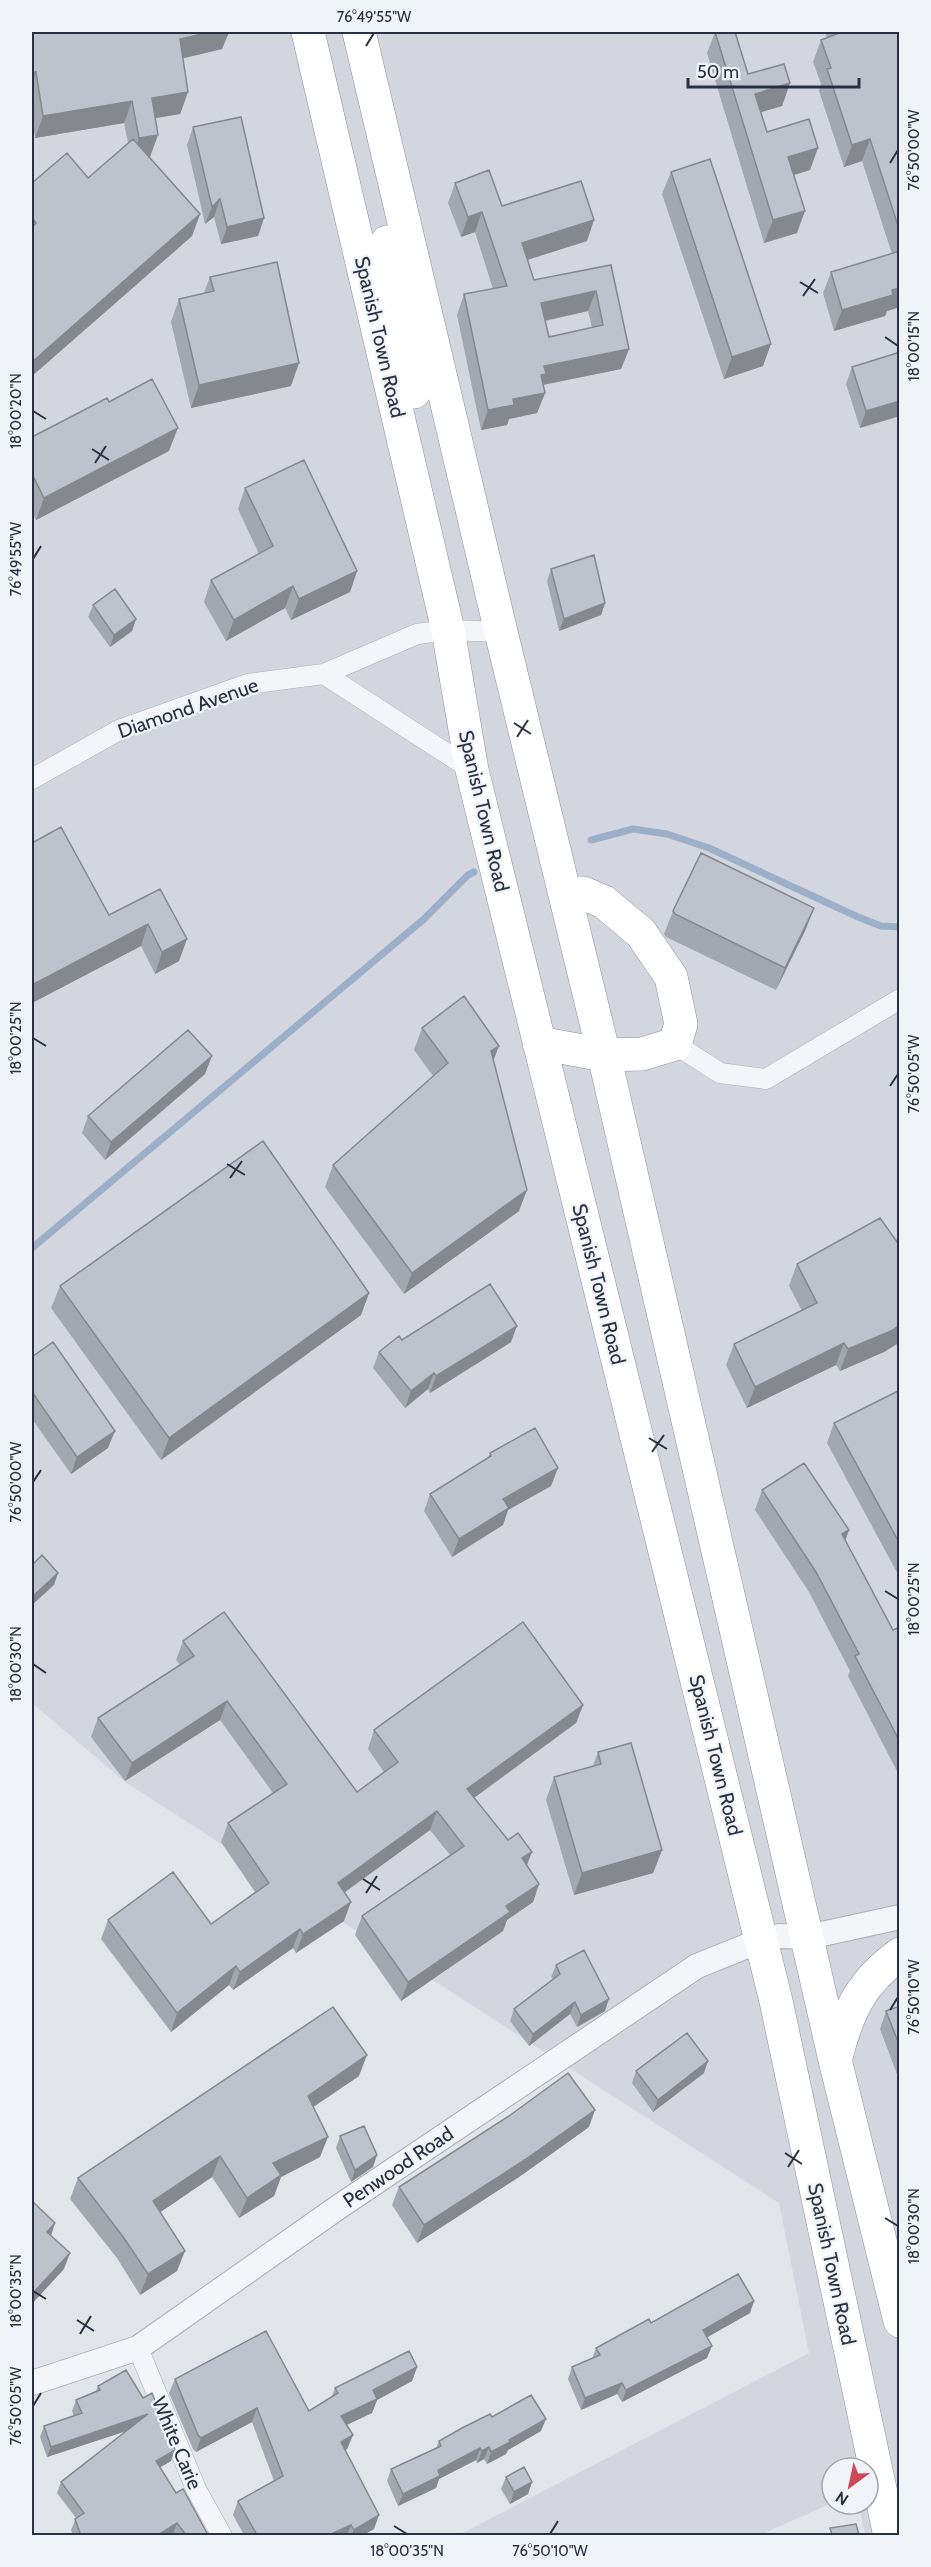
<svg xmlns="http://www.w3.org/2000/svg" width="931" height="2567" font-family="Cabin,sans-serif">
  <rect width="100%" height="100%" fill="#e1e4e9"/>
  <path fill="#d3d6de" d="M32,32H899V2535H865L859,2504H868V2468H832V2503L760,2535H459L809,2353L779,2203L125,1782L32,1703Z"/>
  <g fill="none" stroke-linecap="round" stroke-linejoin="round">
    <path stroke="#9cafc9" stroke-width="7" d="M591,840L633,829L667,834L709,848L858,917L881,926L900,927
      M32,1248L424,919L468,875L474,872"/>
    <g stroke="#aaaeb7" stroke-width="21">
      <path id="minor" d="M324,674L472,770
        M32,779L119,730L248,684L324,674L417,634L448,630L501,632
        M675,1044L720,1073L766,1079L900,999
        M138,2348L196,2489L222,2536"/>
    </g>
    <g stroke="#aaaeb7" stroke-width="26">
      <path id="tertiary" d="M32,2383L138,2348L340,2206L697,1966L762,1940L779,1936L808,1937L900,1917"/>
    </g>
    <g stroke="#8890a0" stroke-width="34">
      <path id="trunk" d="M308,32L448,630L472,770L776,2001L890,2536
        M359,32L501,632L604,1055L835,2060L900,2321
        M387,242L414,392
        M539,1043L604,1055L642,1054L675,1044L681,1024L671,977L641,933L604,902L583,893H565
        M836,2057C848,2011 860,1983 900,1954"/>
    </g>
    <use href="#minor" stroke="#f3f5f8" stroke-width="20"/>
    <use href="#tertiary" stroke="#f3f5f8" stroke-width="24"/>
    <use href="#trunk" stroke="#fff" stroke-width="33"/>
  </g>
  <path fill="#a3a7af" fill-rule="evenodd" d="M32,32H229L222,49L183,58L188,92L180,114L155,118L150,157L149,158L200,214L192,236L32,376V183L88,178L128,143L124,123L35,138L32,117Z
    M715,32H735L748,74L790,83L782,106L761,112L767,132L810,170L794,175L797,233L764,243L707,53Z
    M825,32H900V307L887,311L885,316L834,331L823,293L831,272L892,254L862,161L844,167L819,91L821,84L813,62L821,40L827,38Z
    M193,127L264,218L258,236L221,244L214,217L205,224L187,145Z
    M671,172L763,366L724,379L662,194Z
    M455,183L502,206L587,241L527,260L534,280L611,265L629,349L621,369L543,385L545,393L537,413L509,419L507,425L481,430L457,315L464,294L493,289L475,232L461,237L448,203ZM588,311L592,328L549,337L545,321Z
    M210,277L291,386L191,408L171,322L179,299L204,293Z
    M900,352L860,428L846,384L852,367Z
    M109,402L169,451L36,520L32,513V437Z
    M245,488L357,571L350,592L291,620L285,608L226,641L204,602L211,580L259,554L238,509Z
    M551,569L605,603L601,615L559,631L547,581Z
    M93,605L136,619L132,631L110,647L88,617Z
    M32,843L109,915L160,889L179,961L155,974L141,946L32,1003Z
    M814,908L805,931L776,990L666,937L664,934L673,911Z
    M422,1028L493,1060L519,1211L404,1294L325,1187L333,1165L433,1076L414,1050Z
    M205,1074L105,1160L82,1133L88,1116Z
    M900,1246V1342L884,1352L840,1371L836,1365L747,1408L726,1365L734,1344L802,1311L789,1286L797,1264Z
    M60,1286L369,1293L361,1315L161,1460L51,1308Z
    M402,1340L511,1342L430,1393L428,1389L405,1408L373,1368L379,1352Z
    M32,1357L108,1448L71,1474L32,1419Z
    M900,1390V1578L827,1443L834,1423Z
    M490,1453L551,1486L508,1510L503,1525L452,1557L424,1511L430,1494L488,1458Z
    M762,1490L849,1530L845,1540L893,1630L900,1627V1777L848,1676L850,1671L809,1592L755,1510Z
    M183,1641L357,1792L384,1772L368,1749L374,1730L583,1705L576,1723L474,1798L527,1865L539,1884L533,1902L507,1920L503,1931L401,2001L355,1935L362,1916L450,1855L430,1830L344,1893V1921L296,1953L293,1948L233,1990L229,1985L171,2032L101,1939L108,1920L211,1924L255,1892L221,1842L228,1823L273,1793L220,1720L125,1781L91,1737L98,1718L180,1665L176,1660Z
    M598,1752L662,1850L653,1873L574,1895L546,1800L554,1777L593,1766Z
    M556,1965L605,2011L577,2027L570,2014L529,2046L510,2021L514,2009L553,1979L551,1977Z
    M900,2006V2082L880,2029L886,2011Z
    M636,2071L704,2073L653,2112L632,2083Z
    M359,2076L313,2107L320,2157L281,2177L274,2196L239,2218L212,2177L160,2212L177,2271L140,2295L117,2258L70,2199L78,2178Z
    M589,2127L519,2177L417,2243L392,2205L399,2187Z
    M340,2136L373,2167L351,2182L336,2148Z
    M750,2313L707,2337V2358L622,2402L617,2394L581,2410L568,2379L572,2367L592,2359L596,2348L651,2323Z
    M417,2367L412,2381L377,2400L372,2413L346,2425L353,2435L347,2449L345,2450L374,2529L363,2535H244L233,2515L238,2501L274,2481L252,2422L196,2452L193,2449L169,2393L175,2379L309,2411L332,2396L335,2388Z
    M98,2386L171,2461L160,2467L176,2493L208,2535H174L173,2534L171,2535H73L71,2530L76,2518L57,2493L61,2482L127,2430L47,2457L40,2437L44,2426L74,2416L72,2411L76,2400L96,2391Z
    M492,2417L541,2431L508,2450L506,2454L487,2464L484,2459L477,2463L476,2460L439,2479L436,2488L398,2506L387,2481L391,2469L436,2448L439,2441Z
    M506,2477L532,2482L528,2494L510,2504L501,2489Z"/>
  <path fill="#85888f" d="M210,32H229L222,49L172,61L180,39Z
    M36,72L32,84V73Z
    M790,83L782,106L747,116L755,94Z
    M188,92L180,114L144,120L152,98Z
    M132,101L124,123L35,138L43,116Z
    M158,135L150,157L131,161L139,138Z
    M870,139L862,161L844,167L852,145Z
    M818,148L810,170L780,179L788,157Z
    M220,199L214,217L205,224L212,207Z
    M805,211L797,233L764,243L773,220Z
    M482,212L475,232L461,237L468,217Z
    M200,214L192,236L32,376V362Z
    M264,218L258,236L221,244L227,227Z
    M594,220L587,241L514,264L522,243Z
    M900,288V307L887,311L885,316L834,331L842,310Z
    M596,291L588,311L534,323L541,303Z
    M771,344L763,366L724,379L732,357Z
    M629,349L621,369L542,385L545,393L537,413L509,419L507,425L481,430L488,410L513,399L544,366Z
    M299,363L291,386L191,408L199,385Z
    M900,401V416L860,428L866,411Z
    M178,428L169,451L36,520L44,498Z
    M357,571L350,592L291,620L299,599Z
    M293,586L285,608L226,641L234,620Z
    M605,603L601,615L559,631L564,619Z
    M136,619L132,631L110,647L114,635Z
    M814,908L805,931L776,990L785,968Z
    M148,924L141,946L32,1003V985Z
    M187,939L179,961L155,974L162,952Z
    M499,1046L491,1067V1051Z
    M212,1056L205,1074L105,1160L111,1142Z
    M527,1190L519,1211L404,1294L412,1273Z
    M369,1293L361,1315L161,1460L169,1438Z
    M900,1325V1342L884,1352L840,1371L848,1349Z
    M517,1326L511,1342L430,1393L436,1376Z
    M844,1343L836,1365L747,1408L755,1387Z
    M434,1373L428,1389L405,1408L411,1391Z
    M115,1431L108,1448L71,1474L77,1457Z
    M558,1468L551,1486L508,1510L503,1525L452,1557L459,1539L503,1499Z
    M849,1530L842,1550V1534Z
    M58,1573L54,1585L32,1605V1597Z
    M227,1701L220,1720L125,1781L132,1763Z
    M583,1705L576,1723L460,1808L467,1789Z
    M437,1811L430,1830L331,1902L338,1883Z
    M662,1850L653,1873L574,1895L582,1873Z
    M532,1852L525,1870L522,1858Z
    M539,1884L533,1902L507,1920L503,1931L401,2001L408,1982L506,1906Z
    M351,1902L344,1921L296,1953L303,1934Z
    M300,1929L293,1948L233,1990L240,1972Z
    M236,1966L229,1985L171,2032L177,2013Z
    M609,1999L605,2011L577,2027L581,2015Z
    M575,2002L570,2014L529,2046L533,2034Z
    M367,2055L359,2076L300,2116L308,2096Z
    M708,2061L704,2073L653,2112L658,2100Z
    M595,2110L589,2127L519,2177L417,2243L424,2225Z
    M328,2137L320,2157L281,2177L274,2196L239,2218L247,2198L273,2163Z
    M377,2155L373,2167L351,2182L355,2170Z
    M220,2156L212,2177L146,2222L153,2201Z
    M55,2223L50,2239L47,2232Z
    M185,2251L177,2271L140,2295L148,2274Z
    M70,2253L64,2269L32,2304V2294Z
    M754,2301L750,2313L699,2342L703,2330Z
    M712,2346L707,2358L622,2402L626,2390Z
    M417,2367L412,2381L377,2400L372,2413L336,2430L341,2416L373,2390Z
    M622,2383L617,2394L581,2410L585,2398Z
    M257,2408L252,2422L196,2452L201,2438Z
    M148,2414L145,2425L47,2457L51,2447Z
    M546,2419L541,2431L508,2450L506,2454L487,2464L491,2452L509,2440Z
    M353,2435L347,2449L336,2456L341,2442Z
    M489,2447L484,2459L477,2463L482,2451Z
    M480,2448L476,2460L439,2479L436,2488L398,2506L403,2494L438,2470Z
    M175,2450L171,2461L152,2472L156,2461Z
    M532,2482L528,2494L510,2504L514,2492Z
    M379,2515L374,2529L363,2535H351L354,2530Z
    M177,2523L173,2534L171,2535H158Z
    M351,2525L347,2535H329Z"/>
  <path fill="#bec2cc" stroke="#85888f" stroke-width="1.5" fill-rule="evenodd" d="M32,32H210L180,39L188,92L152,98L158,135L139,138L132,101L43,116L36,72L32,73Z
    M715,32H735L748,74L784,64L790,83L755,94L767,132L809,119L818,148L788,157L805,211L773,220Z
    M842,32H900V232L870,139L852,145L827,69L831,68L821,40Z
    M241,117L264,218L227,227L220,199L212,207L193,127Z
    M133,139L200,214L32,362V227L36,223L32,218V183L67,153L88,178Z
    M710,159L771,344L732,357L671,172Z
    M489,170L502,206L581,181L594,220L522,243L534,280L611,265L629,349L544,366L546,374L541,375L545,393L513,399L514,405L488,410L464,294L507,286L482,212L468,217L455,183ZM596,291L603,325L549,337L541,303Z
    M900,251V288L892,290L893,295L842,310L831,272Z
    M277,262L299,363L199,385L179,299L214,291L210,277Z
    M900,352V401L866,411L852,367Z
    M152,379L178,428L44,498L32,474V437L107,398L109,402Z
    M304,460L357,571L299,599L293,586L234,620L211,580L273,546L245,488Z
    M594,555L605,603L564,619L551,569Z
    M115,589L136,619L114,635L93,605Z
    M61,827L109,915L160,889L187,939L162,952L148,924L32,985V843Z
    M701,853L814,908L785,968L675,914L673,911Z
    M464,996L499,1046L491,1051L527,1190L412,1273L333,1165L448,1063L422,1028Z
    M188,1030L212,1056L111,1142L88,1116Z
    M263,1141L369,1293L169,1438L60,1286Z
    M880,1218L900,1246V1325L891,1331L848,1349L844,1343L755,1387L734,1344L817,1303L797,1264Z
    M490,1284L517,1326L436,1376L434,1373L411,1391L379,1352L399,1336L402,1340Z
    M53,1342L115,1431L77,1457L32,1392V1357Z
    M900,1390V1544L834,1423Z
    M535,1428L558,1468L503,1499L509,1508L459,1539L430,1494L491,1456L490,1453Z
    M804,1463L849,1530L842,1534L893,1630L900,1627V1742L855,1656L859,1654L816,1572L762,1490Z
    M42,1555L58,1573L32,1597V1565Z
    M224,1612L357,1792L398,1762L374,1730L523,1622L583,1705L467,1789L508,1840L518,1833L532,1852L522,1858L539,1884L506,1906L510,1912L408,1982L362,1916L464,1846L437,1811L338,1883L351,1902L303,1934L300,1929L240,1972L236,1966L177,2013L108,1920L173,1872L211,1924L269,1883L228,1823L287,1784L227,1701L132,1763L98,1718L194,1656L183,1641Z
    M631,1743L662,1850L582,1873L554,1777L601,1764L598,1752Z
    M584,1950L609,1999L581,2015L575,2002L533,2034L514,2009L560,1974L556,1965Z
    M900,2006V2047L886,2011Z
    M333,2007L367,2055L308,2096L328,2137L273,2163L281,2175L247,2198L220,2156L153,2201L185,2251L148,2274L124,2238L78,2178Z
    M687,2033L708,2061L658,2100L636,2071Z
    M568,2073L595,2110L526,2159L424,2225L399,2187L509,2116Z
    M364,2126L377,2155L355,2170L340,2136Z
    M32,2201L55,2223L47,2232L70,2253L32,2294Z
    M738,2274L754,2301L703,2330L712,2346L626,2390L622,2383L585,2398L572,2367L600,2355L596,2348L649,2319L651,2323Z
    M266,2331L309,2411L338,2393L335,2388L409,2351L417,2367L373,2390L377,2399L341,2416L353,2435L341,2442L379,2515L354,2530L351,2525L329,2535H257L238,2501L283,2476L257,2408L201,2438L198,2435L175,2379Z
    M126,2370L143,2398L152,2393L175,2450L156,2461L176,2493L183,2489L208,2535H186L177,2523L158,2535H76L80,2533L75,2519L84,2513L61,2482L148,2414L51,2447L44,2426L82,2413L76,2400L100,2390L98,2386Z
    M531,2395L546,2419L509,2440L510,2442L491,2452L489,2447L482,2451L480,2448L438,2470L440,2476L403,2494L391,2469L441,2446L439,2441L462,2428L490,2414L492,2417Z
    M524,2467L532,2482L514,2492L506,2477Z
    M856,2524L859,2535H832L830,2528Z"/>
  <path fill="none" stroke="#293041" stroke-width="2" d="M366,46L374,33M890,163L898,150M800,282L818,293M803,296L815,279M885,337L898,346M33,411L46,419M92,449L109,460M95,463L106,446M33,559L41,546M514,723L531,734M517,737L528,720M33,1038L46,1046M890,1086L898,1074M227,1164L245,1175M230,1178L242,1161M649,1438L667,1449M652,1452L664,1435M33,1482L41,1470M885,1591L898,1599M33,1664L46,1673M363,1879L380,1890M366,1893L377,1876M890,2010L898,1997M785,2153L802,2164M788,2167L799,2150M885,2218L898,2226M33,2291L46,2299M77,2320L94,2331M80,2334L91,2316M33,2406L41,2393M394,2526L407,2534M550,2534L558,2521"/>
  <g text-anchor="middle" stroke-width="4.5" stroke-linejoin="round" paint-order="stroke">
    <g font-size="20" fill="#293041" stroke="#f0f3f7">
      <text transform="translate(380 337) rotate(77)" y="7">Spanish Town Road</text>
      <text transform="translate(188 708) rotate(-19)" y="7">Diamond Avenue</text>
      <text transform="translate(484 811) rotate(77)" y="7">Spanish Town Road</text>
      <text transform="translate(599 1284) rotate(76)" y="7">Spanish Town Road</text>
      <text transform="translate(716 1755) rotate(76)" y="7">Spanish Town Road</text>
      <text transform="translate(398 2167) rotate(-34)" y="7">Penwood Road</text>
      <text transform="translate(832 2264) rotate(78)" y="7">Spanish Town Road</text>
      <text transform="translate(177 2443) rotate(67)" y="7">White Carie</text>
    </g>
  </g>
  <rect width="931" height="2567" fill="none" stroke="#f0f3f7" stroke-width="66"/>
  <g transform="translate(850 2486) rotate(213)"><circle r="28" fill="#f0f3f7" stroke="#a0a5ae" stroke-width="1.5"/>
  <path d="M0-4.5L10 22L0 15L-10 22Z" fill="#cd4754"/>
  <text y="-9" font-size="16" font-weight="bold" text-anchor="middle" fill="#293041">N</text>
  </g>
  <path d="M688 78v9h171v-9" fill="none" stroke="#293041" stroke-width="3"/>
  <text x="697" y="78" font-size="18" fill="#293041" stroke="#f0f3f7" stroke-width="4.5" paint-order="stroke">50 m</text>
  <rect x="33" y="33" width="865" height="2501" fill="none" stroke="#293041" stroke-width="2"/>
  <g font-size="15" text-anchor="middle" fill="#293041">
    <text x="374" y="22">76°49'55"W</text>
    <text transform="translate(914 150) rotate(-90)" y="5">76°50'00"W</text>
    <text transform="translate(914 346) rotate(-90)" y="5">18°00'15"N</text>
    <text transform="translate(16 411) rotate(-90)" y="5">18°00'20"N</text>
    <text transform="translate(16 559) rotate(-90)" y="5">76°49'55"W</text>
    <text transform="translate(16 1038) rotate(-90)" y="5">18°00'25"N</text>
    <text transform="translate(914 1074) rotate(-90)" y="5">76°50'05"W</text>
    <text transform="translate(16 1482) rotate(-90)" y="5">76°50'00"W</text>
    <text transform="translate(914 1599) rotate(-90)" y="5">18°00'25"N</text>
    <text transform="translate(16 1664) rotate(-90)" y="5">18°00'30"N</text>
    <text transform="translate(914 1997) rotate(-90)" y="5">76°50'10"W</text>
    <text transform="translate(914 2226) rotate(-90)" y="5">18°00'30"N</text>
    <text transform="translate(16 2291) rotate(-90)" y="5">18°00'35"N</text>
    <text transform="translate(16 2406) rotate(-90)" y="5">76°50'05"W</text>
    <text x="407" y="2556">18°00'35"N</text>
    <text x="550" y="2556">76°50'10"W</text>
  </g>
</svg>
